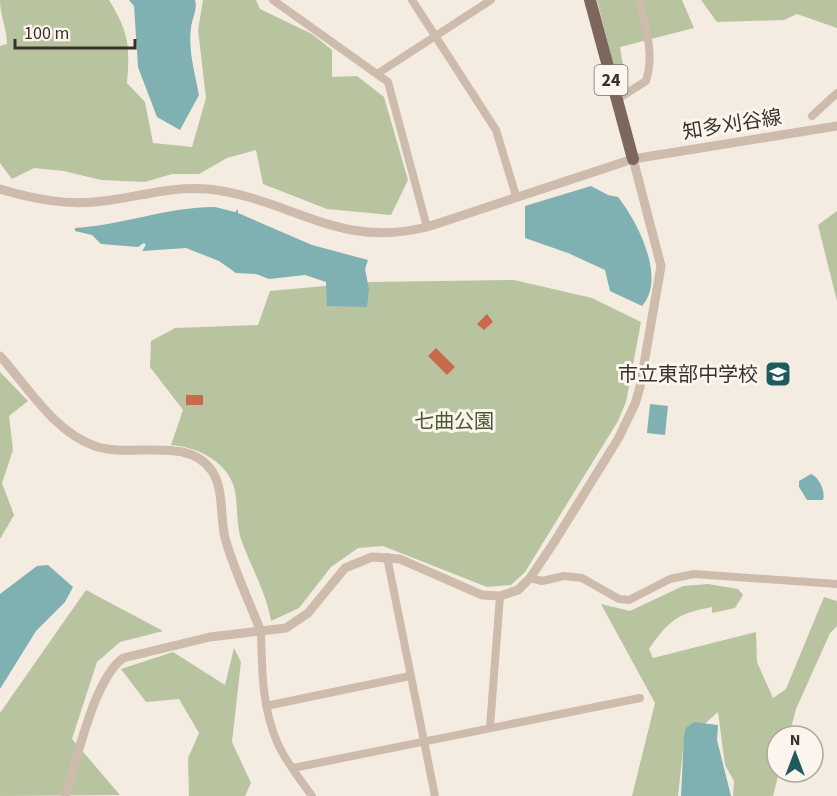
<svg xmlns="http://www.w3.org/2000/svg" width="837" height="796" font-family="'Source Sans 3','Noto Sans JP',sans-serif">
  <rect width="100%" height="100%" fill="#f4ebe1"/>
  <path fill="#b8c4a0" d="M0,0H109C129,33 130,45 127,83L145,102L153,143L192,147L206,98L198,30L203,0H256L260,9L312,34L332,50V77L357,76L384,97L408,180L391,215L327,209L263,184L256,150L227,158L199,174H172L145,182L101,180L64,171L34,168L12,179L0,163V46L7,44C7,28 0,16 0,0Z
    M597,0H682L694,28L620,47L624,71L620,74L614,67Z
    M701,0H837V28L797,14L784,20L717,22Z
    M837,211V301L818,225Z
    M514,280L592,298L641,322L626,402L618,421L525,572L511,585L487,587L383,546L358,548L331,567L299,608L271,621C266,592 252,569 242,542C236,526 238,508 235,491C229,462 198,447 171,445L183,410L150,367L151,341L175,328L258,325L270,291L369,282Z
    M0,372L28,401L9,416L13,450L2,483L14,515L0,539Z
    M708,584L738,589L743,595L735,608L712,613V607C678,613 668,621 649,649L653,658L756,632L757,662L773,698L786,689L824,597L837,601V626L830,633L796,709L789,736H777V772H779L773,796H733L734,781L725,765L718,712L684,742L678,796H632L655,703L601,604L630,611L683,586Z
    M86,590L163,631L120,642L97,662L72,739L120,795L0,796V713Z
    M234,648L241,662L232,742L251,783L245,796H189L188,758L199,733L179,699L146,702L121,669L173,652L225,685Z"/>
  <path fill="#7fb0b2" d="M129,0H195C198,9 192,18 191,28C188,50 195,74 199,95L180,130L157,117L138,67L134,6Z
    M591,186L608,195L618,197C637,221 667,278 642,306L610,291L605,270L568,253L525,238V206Z
    M215,207L235,212L238,209V213L312,245L368,260L365,269L369,289L367,307L327,306L326,282L305,275L269,279L256,274L236,273L219,261L186,248L142,251L146,245L144,243L138,247L101,244L92,235L75,231V228C123,225 167,207 215,207Z
    M650,404L668,406L665,435L647,433Z
    M811,474C819,477 826,492 823,500H807L799,487V481Z
    M48,565L73,587L65,602L36,631L0,689V594L37,566Z
    M694,722L718,725L717,740L731,796H681L684,736L686,728Z"/>
  <path fill="#c8694b" d="M487,314L493,322L484,330L477,324Z
    M436,348L455,367L447,375L428,356Z
    M186,395H203V405H186Z"/>
  <g fill="none" stroke-linecap="round" stroke-linejoin="round">
    <path stroke="#cdbbac" stroke-width="8" d="M273,0L388,82L427,227
      M412,0L496,130L516,196
      M377,74L491,0
      M616,100L646,81C655,54 645,27 639,0
      M812,116L837,93
      M387,557L435,796
      M530,578L542,581L564,576L582,578L619,599L629,600L670,579L694,574L837,584
      M261,632C262,670 262,707 277,742C285,761 300,779 312,796
      M266,706L410,676
      M490,727L500,596
      M293,768L640,698"/>
    <path stroke="#cdbbac" stroke-width="9" d="M0,189C34,199 67,206 103,201C137,197 172,186 207,189C289,197 336,250 427,227L633,159L837,126
      M0,356C28,387 54,432 95,446C130,459 188,435 212,471C224,489 220,517 225,538C234,570 249,601 261,632
      M65,796C78,758 93,681 123,658L210,637L286,628L308,613L345,568L372,557L400,559L482,595L500,596L518,590L530,578L553,544L618,439L635,404L640,387L661,266L633,159"/>
    <path stroke="#7d675c" stroke-width="12" d="M590,0L633,159"/>
  </g>
  <defs>
    <g id="school-square" transform="scale(1.35)"><rect x="-9" y="-9" width="18" height="18" rx="4" fill="#1f5a5e" stroke="#fbf5ee"/><path d="M0-5L7-2L0 1L-7-2ZM-4 1L0 2.5L4 1V4Q0 6-4 4Z" fill="#fff"/></g>
  </defs>
  <g fill-rule="evenodd">
    <use href="#school-square" x="778" y="374"/>
  </g>
  <g text-anchor="middle" stroke-width="6" stroke-linejoin="round" paint-order="stroke">
    <rect fill="#fbf5ee" stroke="#756b66" stroke-width="1.5" x="594.5" y="65" width="33" height="30" rx="4.5"/>
    <g font-size="18" font-weight="bold" fill="#3b302b">
      <text x="611" y="86">24</text>
    </g>
    <g font-size="20" fill="#3b302b" stroke="#fbf5ee">
      <text transform="translate(732 124) rotate(-9)" y="7">知多刈谷線</text>
    </g>
    <g font-size="20" fill="#3b302b" stroke="#fbf5ee" text-anchor="end">
      <text x="758" y="381">市立東部中学校</text>
    </g>
    <g font-size="20" fill="#4a5a2e" stroke="#fbf5ee">
      <text x="454" y="428">七曲公園</text>
    </g>
  </g>
  <g transform="translate(795 754)"><circle r="28" fill="#fbf5ee" stroke="#aea6a0" stroke-width="1.5"/>
  <path d="M0-4.5L10 22L0 15L-10 22Z" fill="#1f5a5e"/>
  <text y="-9" font-size="16" font-weight="bold" text-anchor="middle" fill="#3b302b">N</text>
  </g>
  <path d="M15 39v9h120v-9" fill="none" stroke="#3b302b" stroke-width="3"/>
  <text x="24" y="39" font-size="18" fill="#3b302b" stroke="#fbf5ee" stroke-width="4.5" paint-order="stroke">100 m</text>
</svg>
